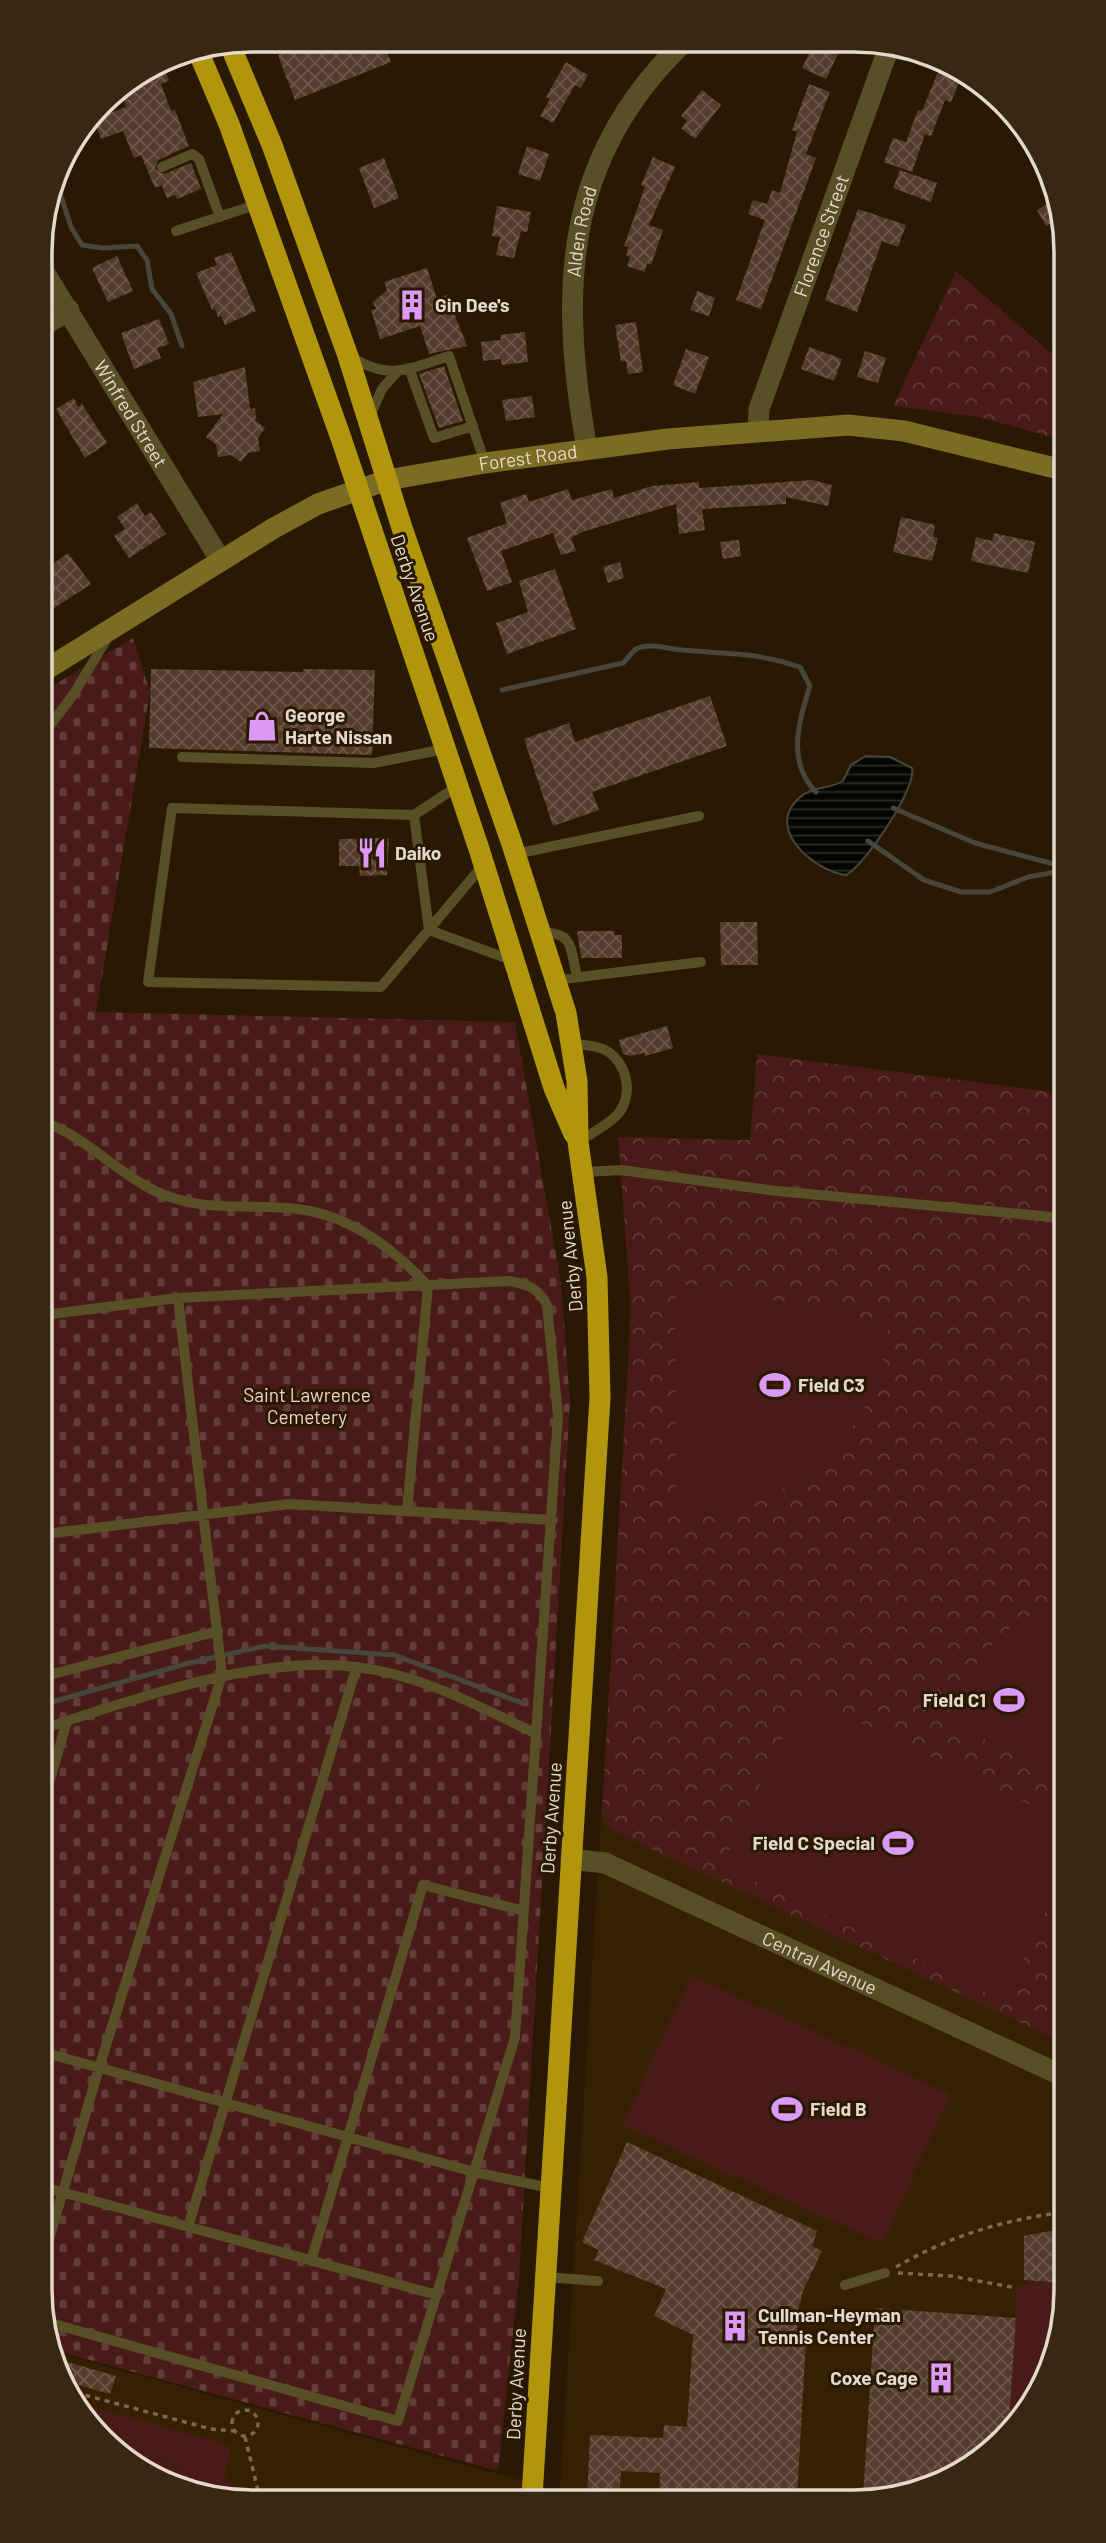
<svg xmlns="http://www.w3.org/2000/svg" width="1106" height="2543" font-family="Barlow,sans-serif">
  <defs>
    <pattern id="grass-tufts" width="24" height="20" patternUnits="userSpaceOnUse" patternTransform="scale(1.75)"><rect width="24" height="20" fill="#481b18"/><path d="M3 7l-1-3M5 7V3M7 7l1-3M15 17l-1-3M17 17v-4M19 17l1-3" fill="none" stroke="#623c38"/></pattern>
    <pattern id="forest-crowns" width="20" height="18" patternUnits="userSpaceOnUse" patternTransform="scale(1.75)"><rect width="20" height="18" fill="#481b18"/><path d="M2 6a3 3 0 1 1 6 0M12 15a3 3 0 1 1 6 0" fill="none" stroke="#623c38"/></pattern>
    <pattern id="cemetery-stones" width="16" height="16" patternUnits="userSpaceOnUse" patternTransform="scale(1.75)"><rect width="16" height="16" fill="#481b18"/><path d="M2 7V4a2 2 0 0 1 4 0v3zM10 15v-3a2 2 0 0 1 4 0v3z" fill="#623c38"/></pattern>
    <pattern id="water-rules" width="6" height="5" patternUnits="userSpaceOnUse" patternTransform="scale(1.75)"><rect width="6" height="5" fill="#040700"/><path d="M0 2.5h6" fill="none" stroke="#282b24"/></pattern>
    <pattern id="building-cross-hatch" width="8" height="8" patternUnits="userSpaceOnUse" patternTransform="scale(1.75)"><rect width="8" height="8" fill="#553b2c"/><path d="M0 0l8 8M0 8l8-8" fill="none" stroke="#6d5749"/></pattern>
  </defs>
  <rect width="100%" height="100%" fill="#291902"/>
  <path fill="#352002" d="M757,1054L1046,1091L1061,1099L1065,2305L1050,2371L1013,2430L971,2467L908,2496L212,2499L112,2450L69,2397L50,2351L560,2491L629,1361L630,1270L618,1137L750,1140Z"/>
  <path fill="url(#grass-tufts)" d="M106,2442C149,2454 175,2458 203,2495L112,2450Z"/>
  <path fill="url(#forest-crowns)" d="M956,271L1059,360V439L979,417L893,406Z
    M757,1054L1046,1091L1061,1099L1064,2043L610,1830L602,1814L631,1311L618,1137L750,1140Z"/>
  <path fill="url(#cemetery-stones)" d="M133,638L150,692L96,1012L515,1022L561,1283L570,1402L519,2277L498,2471L49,2349L47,2345L42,692Z"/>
  <path fill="#481b18" d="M685,1285H698L889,1323C887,1337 885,1352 882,1365C862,1440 793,1498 719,1515C706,1518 690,1517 676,1518L675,1303L677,1292Z
    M1063,1604L1064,1777L945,1721C969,1669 1003,1615 1063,1604Z
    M803,1695L1064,1821V1873L1003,2001L722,1865Z
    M691,1975L951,2094L882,2244L622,2125Z
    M1065,2268V2305L1050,2371L1008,2435L1017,2288Z
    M74,2402L232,2446L224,2473L242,2499H212L203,2495L176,2466L160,2457L106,2442Z"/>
  <path fill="url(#water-rules)" stroke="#47463d" stroke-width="2" d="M866,756L890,757L912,768C917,789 863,867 846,875C815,871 765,830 798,799C812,785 828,790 843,781L851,765Z"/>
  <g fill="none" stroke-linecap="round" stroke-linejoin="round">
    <path stroke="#47463d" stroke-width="5" d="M60,193L71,227L82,245L103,248L137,246L147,260L152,289L171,314L182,346
      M502,690L623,663C628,658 632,651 638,648C653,643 667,649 682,650C727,654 756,652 800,667L810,686C799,721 786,762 816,792
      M893,808L975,843L1061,866
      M868,841L924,880L961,892H990L1028,877L1061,871
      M45,1704L185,1664L265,1646L394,1655L522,1703"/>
  </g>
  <path fill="url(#building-cross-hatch)" d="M316,41H383L391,62L295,100L278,55Z
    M814,44L838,54L826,79L802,68Z
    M162,62L169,81L161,84L171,111L175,110L189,146L158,160L155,169L164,174L191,163L200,186L201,189L177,199L175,195L167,198L162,185L155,188L141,155L134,158L123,131L101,139L94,119L126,107L120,89Z
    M566,62L588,75L581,88L575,85L553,123L540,116L550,99L546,97Z
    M940,67L961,77L951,102L945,100L931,136L925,134L912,172L884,162L893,138L906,142L918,110L922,111Z
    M809,84L830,92L806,154L816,158L761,309L736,300L765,220L748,214L753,200L767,204L772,190L780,193L797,132L792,130Z
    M702,90L721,105L695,139L681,128L687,121L681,116Z
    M527,146L549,154L540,181L518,174Z
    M653,157L675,167L649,225L663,230L651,265L647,263L645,272L627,266L630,257L626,255L629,247L624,246L645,187L641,185Z
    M384,158L399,198L374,208L359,168Z
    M900,170L937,183L931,202L893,188Z
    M1059,198V219L1046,226L1037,210Z
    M497,206L531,212L527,232L521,231L514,258L496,255L500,237L492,236Z
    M858,209L906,225L898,247L882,241L857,312L825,300Z
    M231,252L256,311L225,325L221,316L218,317L215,309L212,310L196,273L217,265L214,258Z
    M117,256L133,291L108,302L92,268Z
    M427,268L437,299L447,295L467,346L429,354L420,326L380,339L371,310L376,309L373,302L387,290L384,282Z
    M697,291L715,298L709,316L690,310Z
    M159,319L169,344L157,348L161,358L134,369L121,333Z
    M636,322L643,372L628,374L626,361L621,362L615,325Z
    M525,332L528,362L502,365L501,359L483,361L481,342L501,340L500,335Z
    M809,347L842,359L834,381L801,369Z
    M686,349L709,357L695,394L673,385Z
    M865,351L886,358L878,383L857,377Z
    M444,366L463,421L439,428L419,374Z
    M245,367L250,409L255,408L256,421L265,428L258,438L260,451L248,453L241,462L231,455L218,457L216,444L206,437L223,414L198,417L193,382Z
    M532,396L535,417L506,421L502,400Z
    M74,398L78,407L82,404L107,443L85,458L56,409Z
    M812,480L832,485L828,506L786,497V504L702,509L705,530L679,534L676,504L582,532L571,538L576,551L561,555L553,533L501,551L512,582L487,591L467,538L507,523L500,503L526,494L529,502L568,489L572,500L612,489L614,498L652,486L699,482V488Z
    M137,503L145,516L151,512L166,534L129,558L114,536L125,529L117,517Z
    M901,517L935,525L933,537L938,538L932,561L893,552Z
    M994,533L1035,542L1028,573L971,561L976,537L992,541Z
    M739,540L741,556L723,559L720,542Z
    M68,553L91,584L42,616V572Z
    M620,562L624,578L608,583L603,567Z
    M555,569L576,629L507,654L496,623L528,612L519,581Z
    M151,669L303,672V669L375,670L372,755L149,748Z
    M710,696L727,746L592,792L599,810L553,826L524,739L569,723L575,742Z
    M389,838L387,875L360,876L359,866H339V839Z
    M720,922H757L758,965H721Z
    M577,931H615L614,935H622V958H581Z
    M667,1026L673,1048L645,1056L644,1053L630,1056L623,1054L619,1040Z
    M627,2142L817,2231L812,2246L822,2251L803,2291L797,2315V2341H806L797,2496L659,2497L660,2473L621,2471L620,2488H608V2497H587L590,2435L663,2438L664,2425L687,2427L693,2335L654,2316L666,2289L594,2260L599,2250L582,2242Z
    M1065,2228V2283L1024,2280V2236Z
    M875,2308L1016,2318L1008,2435L971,2467L908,2496H863Z
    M53,2358L116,2376L110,2394L62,2380Z"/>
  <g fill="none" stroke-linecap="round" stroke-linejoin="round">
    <path stroke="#776956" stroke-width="3.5" stroke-dasharray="5 5" stroke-linecap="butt" d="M896,2267C950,2236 1002,2220 1065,2212
      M898,2273L951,2276L1017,2288
      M66,2390L211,2429L234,2431
      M232 2423a13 13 0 1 1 26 0a13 13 0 1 1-26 0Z
      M245,2437L260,2499"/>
    <path stroke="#594f26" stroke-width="10" d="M162,167L192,154L199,159L220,217
      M176,231L258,204
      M351,357C390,381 408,369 449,356L485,463
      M409,368L434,438L473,426
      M370,416L382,389L397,372
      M42,736L73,695L108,637
      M182,757L374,763L445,749
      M458,786L414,815L172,808L148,982L381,987L483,865
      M414,815L429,930L514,961
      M515,854L699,816
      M541,933C574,931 570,949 577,976
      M556,980L701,962
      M571,1043C581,1045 594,1045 603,1049C628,1060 636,1099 614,1118C604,1127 590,1134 578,1142
      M44,1122C85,1137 113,1169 151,1189C199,1214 247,1203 298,1209C350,1215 393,1248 428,1286L407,1510
      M584,1172L621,1170L777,1191L1062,1218
      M44,1315L178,1298L509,1281C528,1284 538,1288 547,1305L558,1416L515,2037L398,2421L47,2322
      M45,1534L290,1504L553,1520
      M45,1676L218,1631
      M45,1728C150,1695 284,1644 393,1674C444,1687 488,1711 535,1733
      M46,1793L67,1721
      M46,2053L474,2172L550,2188
      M47,2188L437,2295
      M188,2227L356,1669
      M47,2246L99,2068L222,1675L178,1298
      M311,2261L423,1885L524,1911
      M545,2277L598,2281
      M845,2285L885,2273"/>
    <g stroke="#594f26" stroke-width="21">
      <path id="s1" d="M41,267L221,561"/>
      <path d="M41,327L69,310"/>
      <path id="s2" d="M758,430L759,409L890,44"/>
      <path id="s3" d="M587,449C559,293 562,159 683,43"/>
      <path id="s4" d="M571,1859L605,1863L1065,2077"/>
    </g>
    <path stroke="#7c6c23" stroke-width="21" id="s5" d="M42,672L274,528L318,504L387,480L485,463L668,439L848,425L904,431L1059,469"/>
    <path stroke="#b0950d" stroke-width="21" d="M230,45L272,145L348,356L402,528L512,844L566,1013L577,1081L578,1142L597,1277L600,1398L532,2497
      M198,51L229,124L341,438L479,849L554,1088L574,1134"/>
  </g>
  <defs>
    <g id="building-bare" transform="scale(2.415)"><path d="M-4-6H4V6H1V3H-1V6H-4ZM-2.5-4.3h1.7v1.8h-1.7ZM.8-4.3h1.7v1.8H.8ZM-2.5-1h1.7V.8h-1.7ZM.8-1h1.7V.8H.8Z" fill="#dc99f5" stroke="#291902" stroke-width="2.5" paint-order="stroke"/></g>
    <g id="shop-bare" transform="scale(2.415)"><path d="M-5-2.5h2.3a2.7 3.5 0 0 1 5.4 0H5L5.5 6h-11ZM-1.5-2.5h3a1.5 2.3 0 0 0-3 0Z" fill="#dc99f5" stroke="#291902" stroke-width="2.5" paint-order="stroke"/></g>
    <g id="restaurant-bare" transform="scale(2.415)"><path d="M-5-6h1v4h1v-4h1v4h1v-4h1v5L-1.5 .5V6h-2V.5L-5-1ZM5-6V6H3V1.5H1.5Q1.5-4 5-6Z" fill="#dc99f5" stroke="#291902" stroke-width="2.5" paint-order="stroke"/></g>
    <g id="stadium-bare" transform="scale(2.415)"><path d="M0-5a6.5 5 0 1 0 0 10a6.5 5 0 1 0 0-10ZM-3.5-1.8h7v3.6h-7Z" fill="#dc99f5" stroke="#291902" stroke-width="2.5" paint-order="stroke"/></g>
  </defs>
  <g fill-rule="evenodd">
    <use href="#building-bare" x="412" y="305"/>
    <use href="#shop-bare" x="262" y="726"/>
    <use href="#restaurant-bare" x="372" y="853"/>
    <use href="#stadium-bare" x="775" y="1385"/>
    <use href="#stadium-bare" x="1009" y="1700"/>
    <use href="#stadium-bare" x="898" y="1843"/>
    <use href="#stadium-bare" x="787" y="2109"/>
    <use href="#building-bare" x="735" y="2326"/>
    <use href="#building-bare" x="941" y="2378"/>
  </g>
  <g text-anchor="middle" stroke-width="6" stroke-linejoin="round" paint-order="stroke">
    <g font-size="19" fill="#e4d9cb" stroke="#291902">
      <text dy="7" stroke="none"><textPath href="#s3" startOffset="219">Alden Road</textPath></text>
      <text dy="7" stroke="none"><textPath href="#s2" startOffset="205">Florence Street</textPath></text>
      <text dy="7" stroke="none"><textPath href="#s1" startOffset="172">Winfred Street</textPath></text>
      <text dy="7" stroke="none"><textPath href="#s5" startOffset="539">Forest Road</textPath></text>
      <text transform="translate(415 588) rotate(71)" y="7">Derby Avenue</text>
      <text transform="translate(570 1256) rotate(-96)" y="7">Derby Avenue</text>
      <text transform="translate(551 1818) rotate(-86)" y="7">Derby Avenue</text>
      <text dy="7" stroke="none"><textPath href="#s4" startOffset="271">Central Avenue</textPath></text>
      <text transform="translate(516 2384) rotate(-87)" y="7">Derby Avenue</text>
    </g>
    <g font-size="19" font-weight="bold" fill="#e4d9cb" stroke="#291902" text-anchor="start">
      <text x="435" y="312">Gin Dee's</text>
      <text x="285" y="722">George<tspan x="285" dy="22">Harte Nissan</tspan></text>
      <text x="395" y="860">Daiko</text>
      <text x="798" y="1392">Field C3</text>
      <text x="986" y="1707" text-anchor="end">Field C1</text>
      <text x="875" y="1850" text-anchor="end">Field C Special</text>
      <text x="810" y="2116">Field B</text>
      <text x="758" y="2322">Cullman-Heyman<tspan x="758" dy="22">Tennis Center</tspan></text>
      <text x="918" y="2385" text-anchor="end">Coxe Cage</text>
    </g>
    <g font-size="19" fill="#f5d0cc" stroke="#291902">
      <text x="307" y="1402">Saint Lawrence<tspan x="307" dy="22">Cemetery</tspan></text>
    </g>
  </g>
  <path d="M0 0H1106V2543H0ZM252 52H854A200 200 0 0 1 1054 252V2290A200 200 0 0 1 854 2490H252A200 200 0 0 1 52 2290V252A200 200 0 0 1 252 52Z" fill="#382812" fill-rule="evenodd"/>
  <path fill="none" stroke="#e4d9cb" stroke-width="3.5" d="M252 52H854A200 200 0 0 1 1054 252V2290A200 200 0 0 1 854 2490H252A200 200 0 0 1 52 2290V252A200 200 0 0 1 252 52Z"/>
</svg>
